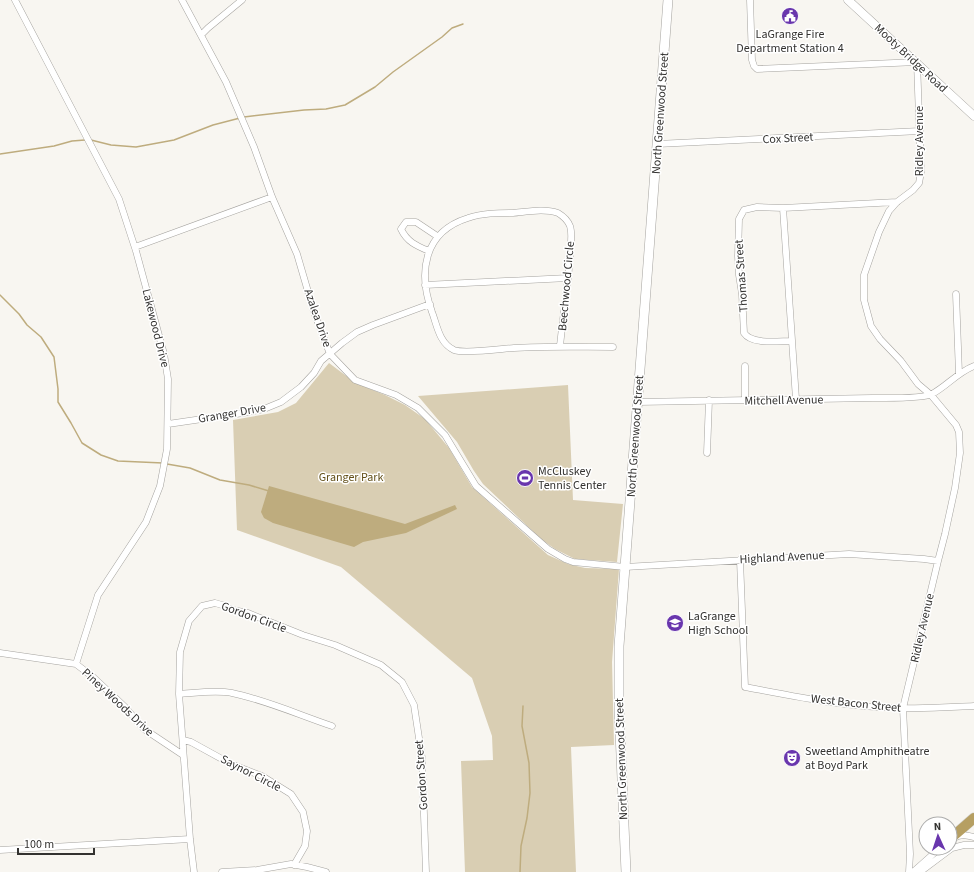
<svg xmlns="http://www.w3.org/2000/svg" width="974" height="872" font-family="'Source Sans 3',sans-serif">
  <rect width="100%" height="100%" fill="#f8f6f1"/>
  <path fill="#d9ceb3" d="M329,363L345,375L358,384L385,395L405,405L425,419L449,448L472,487L548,555L568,564L585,568L619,569L612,662L614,745L571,747L576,872H465L461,761L493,760L492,736L472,678L341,567L237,530L233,420L278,412L296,403Z
    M568,385L573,500L623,504L617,562L575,559L555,549L541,539L483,484L474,471L457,442L418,396Z"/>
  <path fill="#beac7e" d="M269,486L405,524L455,505L457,509L406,533L363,542L354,547L273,523L264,518L261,512Z"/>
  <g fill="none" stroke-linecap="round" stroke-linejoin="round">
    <path stroke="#beac7e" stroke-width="1.5" d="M244,117L304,110L326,109L345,105L375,87L393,72L442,37L452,28L463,24
      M91,140L111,145L136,147L174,140L213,125L240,118
      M0,154L54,146L72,141L85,140
      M0,295L19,314L27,325L41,337L54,357L58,389V402L71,423L82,443L101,455L118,461L163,463
      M167,464L190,468L220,480L249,485L269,491
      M520,872L521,846L527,818L530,793L529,763L522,726L523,706"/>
    <g stroke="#a5a39f" stroke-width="7">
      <path id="minor" d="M15,0L119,199L136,251L154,317L164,354L168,379L167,449L160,486L146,522L98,595L76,664
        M182,0L226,82L254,147L272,197L297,254L314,312L330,354L355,380L396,395L418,408L445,435L476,486L548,549L565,559L573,562L625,567L849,554L924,559L938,561
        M750,0L752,60L754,66L757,69L917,62L921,172L919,183L913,190L897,202L889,211L879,232L864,275V300L871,326L880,339L901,361L918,384L931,395L956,425L959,432L960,453L955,488L945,534L938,561L903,708L910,854L909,872
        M201,35L208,28L242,0
        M657,144L920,131
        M783,208L796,399
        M135,247L272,197
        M429,251C417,246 407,242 401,229L406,222H416L437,236
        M425,285L568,278
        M956,294L959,374
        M791,341C779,341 752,345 744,333L742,294L739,275L738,256L739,219L744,210L757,207L783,208L897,202
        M560,346C563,316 568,286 570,256C570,247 573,235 570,226C568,221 563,216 558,213C544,208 526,212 513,213C498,213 482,213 468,218C423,232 418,273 432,312C437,325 439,343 454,350C464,354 500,349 514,348C547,346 580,347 613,347
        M745,400V366
        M638,402L872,398C884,398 923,399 932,394C947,386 958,372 974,366
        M168,424L243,413L264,409L281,402L301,387L314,373L321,361L342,343L357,332L373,325L430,304
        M707,453L709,400
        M740,560L745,687C798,697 850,708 903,708C927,709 951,707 974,706
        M0,653L76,664L93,677L125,707L144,729L183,755
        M179,694C196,693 215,690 232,693C266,700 299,715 332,726
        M183,740L191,742L231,764L262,776L291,794L303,812L307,831L305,846L294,865
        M954,838C961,834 966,835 974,837
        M0,850L190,839
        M194,872L190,839L179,694L180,652L189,621L202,606L215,603L222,605L233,610L248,613L303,635L335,645L381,665L402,682L414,705L422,758L426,872
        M222,872L257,870L291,864L307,867L326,872
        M913,872L940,848
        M920,872L952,848L964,845H974"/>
    </g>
    <g stroke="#a5a39f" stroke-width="9">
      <path id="tertiary" d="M848,0L974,116"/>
    </g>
    <g stroke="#a5a39f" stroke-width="10">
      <path id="secondary" d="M626,872L619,708V646L668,0"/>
    </g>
    <g stroke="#d2d2d1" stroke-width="11">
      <path id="trunk" d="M950,839L974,818"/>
    </g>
    <use href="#minor" stroke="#fff" stroke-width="6"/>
    <use href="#tertiary" stroke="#fff" stroke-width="8"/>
    <use href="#secondary" stroke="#fff" stroke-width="9"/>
    <use href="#trunk" stroke="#b69f62" stroke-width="10"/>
  </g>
  <defs>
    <g id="civic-disc" transform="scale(0.9)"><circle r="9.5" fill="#6936ad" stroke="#fff"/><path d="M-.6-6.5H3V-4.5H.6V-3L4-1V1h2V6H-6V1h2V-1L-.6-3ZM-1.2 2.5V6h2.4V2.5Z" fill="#fff"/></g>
    <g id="stadium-disc" transform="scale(0.9)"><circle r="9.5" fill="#6936ad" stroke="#fff"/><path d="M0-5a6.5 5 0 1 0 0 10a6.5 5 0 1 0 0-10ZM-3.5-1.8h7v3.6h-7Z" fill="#fff"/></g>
    <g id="school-disc" transform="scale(0.9)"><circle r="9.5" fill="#6936ad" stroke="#fff"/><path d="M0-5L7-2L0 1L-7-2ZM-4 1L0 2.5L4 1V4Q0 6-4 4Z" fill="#fff"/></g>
    <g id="theatre-disc" transform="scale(0.9)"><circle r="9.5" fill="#6936ad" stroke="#fff"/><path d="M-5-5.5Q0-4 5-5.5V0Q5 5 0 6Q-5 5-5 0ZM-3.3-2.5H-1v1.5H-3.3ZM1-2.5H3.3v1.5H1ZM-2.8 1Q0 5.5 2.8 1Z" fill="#fff"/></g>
  </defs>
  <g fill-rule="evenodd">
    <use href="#civic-disc" x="790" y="16"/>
    <use href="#stadium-disc" x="525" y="478"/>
    <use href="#school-disc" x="675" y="623"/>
    <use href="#theatre-disc" x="792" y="758"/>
  </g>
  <g text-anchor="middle" stroke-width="3" stroke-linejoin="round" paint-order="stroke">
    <g font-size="12" fill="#333230" stroke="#fff" text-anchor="start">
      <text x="790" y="38" text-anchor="middle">LaGrange Fire<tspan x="790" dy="14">Department Station 4</tspan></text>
      <text x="538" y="475">McCluskey<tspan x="538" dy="14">Tennis Center</tspan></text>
      <text x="688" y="620">LaGrange<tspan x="688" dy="14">High School</tspan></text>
      <text x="805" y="755">Sweetland Amphitheatre<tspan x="805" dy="14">at Boyd Park</tspan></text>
    </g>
    <g font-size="12" fill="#333230" stroke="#fff">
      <text transform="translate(911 58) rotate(43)" y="4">Mooty Bridge Road</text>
      <text transform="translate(660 113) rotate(-86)" y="4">North Greenwood Street</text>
      <text transform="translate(788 138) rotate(-3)" y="4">Cox Street</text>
      <text transform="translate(919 141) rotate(-90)" y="4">Ridley Avenue</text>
      <text transform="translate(741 276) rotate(-94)" y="4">Thomas Street</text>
      <text transform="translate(566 286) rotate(-85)" y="4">Beechwood Circle</text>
      <text transform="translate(318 318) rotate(71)" y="4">Azalea Drive</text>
      <text transform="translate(156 328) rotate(76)" y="4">Lakewood Drive</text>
      <text transform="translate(784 400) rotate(-1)" y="4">Mitchell Avenue</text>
      <text transform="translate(232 413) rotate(-10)" y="4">Granger Drive</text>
      <text transform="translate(635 436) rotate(-86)" y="4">North Greenwood Street</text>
      <text transform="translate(782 557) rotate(-3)" y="4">Highland Avenue</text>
      <text transform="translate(254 617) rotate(20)" y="4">Gordon Circle</text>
      <text transform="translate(922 628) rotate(-77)" y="4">Ridley Avenue</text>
      <text transform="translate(118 702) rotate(43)" y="4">Piney Woods Drive</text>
      <text transform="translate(856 703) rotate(6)" y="4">West Bacon Street</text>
      <text transform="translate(621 759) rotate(-92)" y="4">North Greenwood Street</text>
      <text transform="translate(251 773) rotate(27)" y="4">Saynor Circle</text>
      <text transform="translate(421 775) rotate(-94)" y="4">Gordon Street</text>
    </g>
    <g font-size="12" fill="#635019" stroke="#fff">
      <text x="351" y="481">Granger Park</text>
    </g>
  </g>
  <g transform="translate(938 836) rotate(357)"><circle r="19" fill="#ffffff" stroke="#adadac"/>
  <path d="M0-3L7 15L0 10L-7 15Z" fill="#6936ad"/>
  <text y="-6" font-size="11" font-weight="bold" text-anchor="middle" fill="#333230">N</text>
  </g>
  <path d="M18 848v6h76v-6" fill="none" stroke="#333230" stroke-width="2"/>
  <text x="24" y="848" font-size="12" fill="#333230" stroke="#ffffff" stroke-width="3" paint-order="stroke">100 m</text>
</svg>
